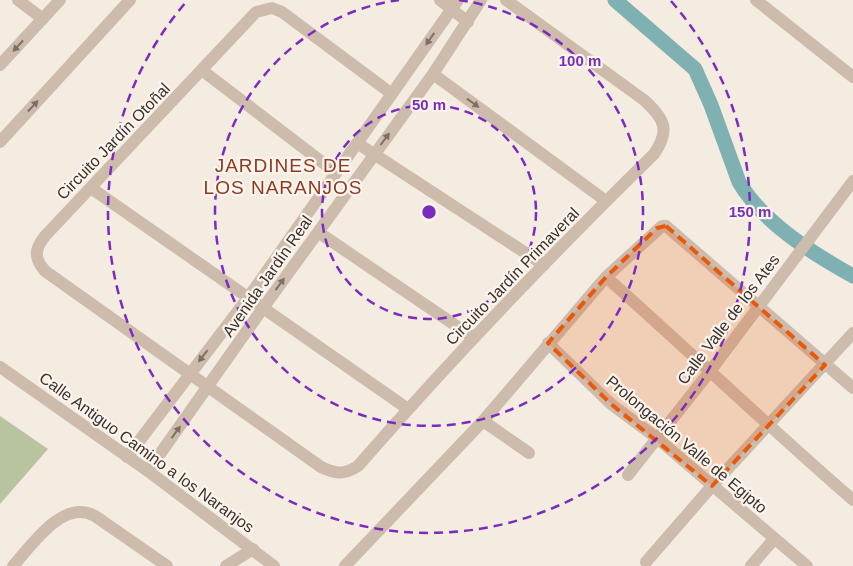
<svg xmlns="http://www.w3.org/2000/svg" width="853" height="566" font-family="Arial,sans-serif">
  <rect width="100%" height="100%" fill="#f4ebe1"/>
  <path fill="#b8c4a0" d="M0,416L48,449L0,504Z"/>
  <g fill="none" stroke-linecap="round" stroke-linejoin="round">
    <path stroke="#7fb0b2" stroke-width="15" d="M615,0L695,69L711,105L739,182C763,223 812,253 853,276"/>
    <path stroke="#cdbbac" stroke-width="12" d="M18,0L43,19
      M440,0L468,22
      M756,0L853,77
      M0,65L60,0
      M203,71L335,172
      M433,74L606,201
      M392,94L282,12L272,8L256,12L45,236C34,250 34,258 45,271L321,467C336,474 344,475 358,466C452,358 552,254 654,154C671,130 664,118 644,100L506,0
      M0,142L130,0
      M357,143L544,265
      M91,188L408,409
      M318,232L474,338
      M606,277C689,351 769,427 853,500
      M548,343L611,404L658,439L807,566
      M483,421L529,453
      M127,457L248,298L458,0
      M148,471L263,308L433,74L481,0
      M628,475L711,370L853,181
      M646,562L712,486L853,333
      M13,566C32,545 63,498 95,516L167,566
      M226,566L253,549
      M345,566L483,421L606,277L662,226H666L853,388
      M751,566L774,539"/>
    <path stroke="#cdbbac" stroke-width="12" d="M0,367L148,471L274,566"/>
  </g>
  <defs><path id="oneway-solid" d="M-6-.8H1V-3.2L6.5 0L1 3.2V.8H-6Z" transform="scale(1.25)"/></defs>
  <g fill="#7d6f65">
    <use href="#oneway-solid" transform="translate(430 39) rotate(125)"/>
    <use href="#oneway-solid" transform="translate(18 46) rotate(133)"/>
    <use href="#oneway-solid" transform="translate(473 103) rotate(36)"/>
    <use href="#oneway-solid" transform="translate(33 106) rotate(-47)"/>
    <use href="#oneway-solid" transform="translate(385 139) rotate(-53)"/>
    <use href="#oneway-solid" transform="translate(280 284) rotate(-54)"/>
    <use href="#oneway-solid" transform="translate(203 356) rotate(128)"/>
    <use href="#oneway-solid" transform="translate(176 432) rotate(-54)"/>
  </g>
  <path fill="#e8590c" fill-opacity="0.2" stroke="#e8590c" stroke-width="4" stroke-dasharray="10 6" stroke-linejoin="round" d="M666,226L825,365L712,486L611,404L548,343L606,277L657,228Z"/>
  <g fill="none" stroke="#7b2cbf" stroke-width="2.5" stroke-dasharray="9 6">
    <circle cx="429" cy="212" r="107"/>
    <path d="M459 0A214 214 0 1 1 399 0"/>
    <path d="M671 1A321 321 0 1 1 187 1"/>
  </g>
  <g text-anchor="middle" stroke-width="4.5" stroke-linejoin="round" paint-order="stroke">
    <g font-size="16" fill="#3b302b" stroke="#fbf5ee">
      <text transform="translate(113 141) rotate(-46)" y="6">Circuito Jardín Otoñal</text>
      <text transform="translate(267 276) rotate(-55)" y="6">Avenida Jardín Real</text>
      <text transform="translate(512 276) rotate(-46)" y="6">Circuito Jardín Primaveral</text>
      <text transform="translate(728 319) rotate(-53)" y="6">Calle Valle de los Ates</text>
      <text transform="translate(687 444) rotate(40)" y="6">Prolongación Valle de Egipto</text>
      <text transform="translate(147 452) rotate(36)" y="6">Calle Antiguo Camino a los Naranjos</text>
    </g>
    <g font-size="19" letter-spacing="1" fill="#8c3b22" stroke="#fbf5ee">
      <text x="283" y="172">JARDINES DE<tspan x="283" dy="22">LOS NARANJOS</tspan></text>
    </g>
  </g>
  <circle cx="429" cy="212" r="8" fill="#7b2cbf" stroke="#fbf5ee" stroke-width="2.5"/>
  <g font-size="15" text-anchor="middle" font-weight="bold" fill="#7b2cbf" stroke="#fbf5ee" stroke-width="4.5" stroke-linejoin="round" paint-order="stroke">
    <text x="580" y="66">100 m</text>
    <text x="429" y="110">50 m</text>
    <text x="750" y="217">150 m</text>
  </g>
</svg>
